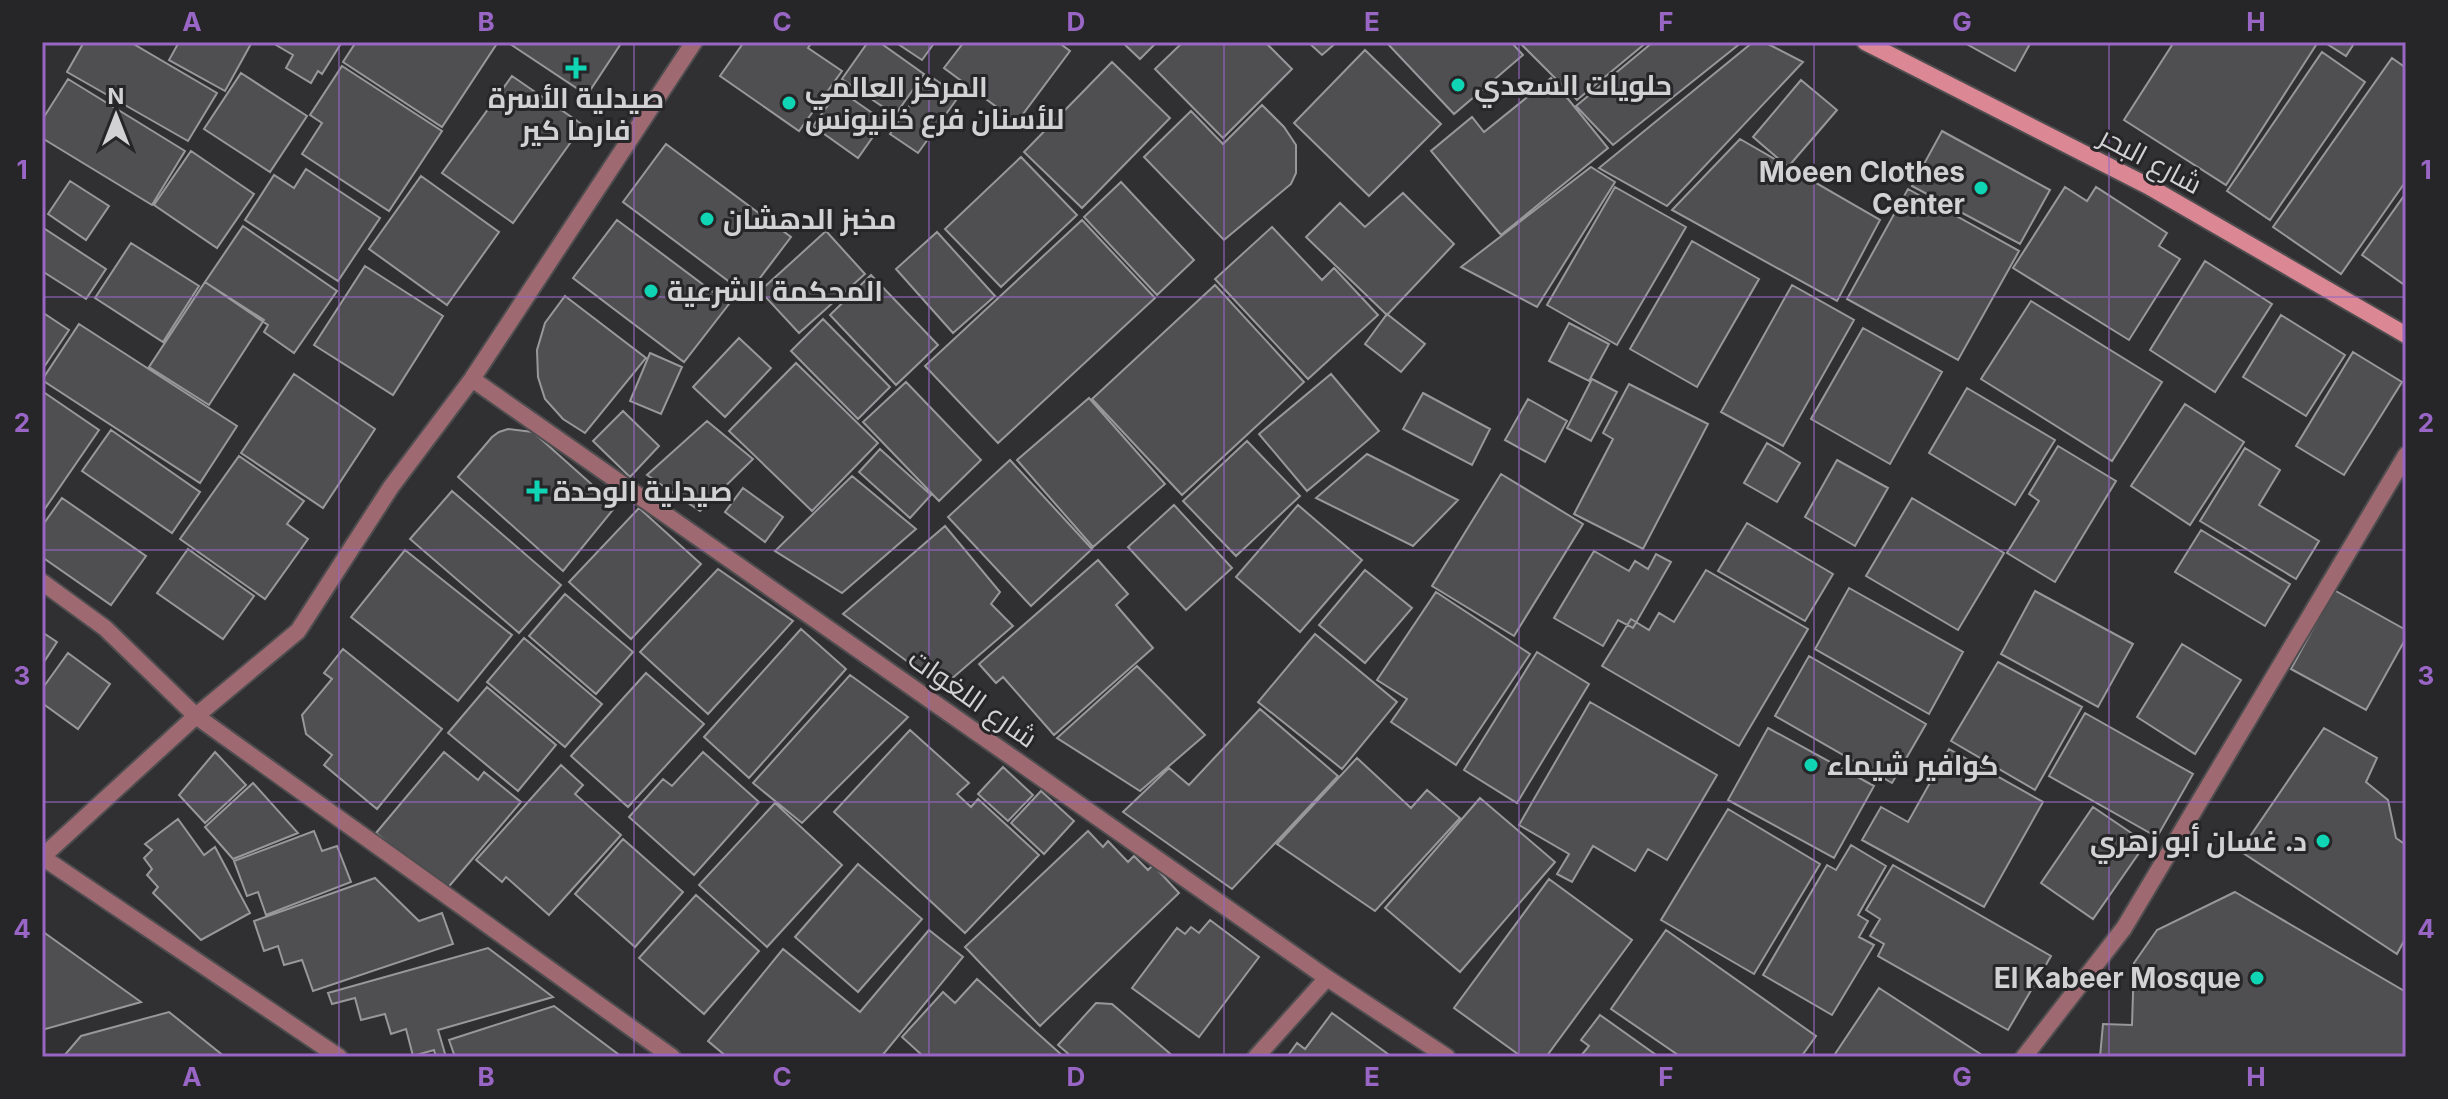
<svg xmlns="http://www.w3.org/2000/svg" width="2448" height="1099" font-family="Inter,Cairo,sans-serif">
  <rect width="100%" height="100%" fill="#303032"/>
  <path fill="#4f4f52" stroke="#98979a" stroke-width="2" d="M84,42H130L217,93L188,141L67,72Z
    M179,42H252L225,91L169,60Z
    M271,42H342L322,74L318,71L311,83L286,68L293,55Z
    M356,42H491L496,45L442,127L343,62Z
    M507,42H622L587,95Z
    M744,42H812L808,48L842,71L799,131L720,76Z
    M868,42H879L924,74L895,115L842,79Z
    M895,42H935L922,60Z
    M964,42H1058L1070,51L1017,122L944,68Z
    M1122,42H1157L1140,59Z
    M1183,42H1265L1292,69L1223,138L1155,69Z
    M1308,42H1337L1322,55Z
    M1386,42H1511L1523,55L1454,114Z
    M1519,42H1647L1577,100Z
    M1653,42H1742L1613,145L1576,106Z
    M1753,42H1764L1803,62L1667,206L1599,168Z
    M1963,42H2031L2015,71Z
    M2174,42H2318L2226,185L2124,120Z
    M2324,42H2355L2346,56Z
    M1365,50L1441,124L1369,196L1294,123Z
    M2322,52L2365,82L2270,220L2227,191Z
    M2392,58L2406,68V181L2341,274L2273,227Z
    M1112,62L1170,118L1082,208L1024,152Z
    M342,66L442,131L389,211L302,154L322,123L310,115Z
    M241,73L307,116L270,172L204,129Z
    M512,76L583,125L513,223L442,173Z
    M930,76L959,96L918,153L890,134Z
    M1551,78L1608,148L1501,235L1431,151L1472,117L1484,132Z
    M68,79L185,151L152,205L42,138V120Z
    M1801,80L1837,110L1788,167L1753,137Z
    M839,90L884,121L858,158L813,126Z
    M1262,105L1284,127L1296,145V173L1291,184L1224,240L1144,157L1191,111L1223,144Z
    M1942,131L2050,190L2020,244L1912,186Z
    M1740,139L1880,220L1837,301L1672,210Z
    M666,144L791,237L747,295L623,202Z
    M191,151L254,194L217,248L154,205Z
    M1021,157L1077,215L1001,287L945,229Z
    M1591,167L1615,182L1537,307L1461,267Z
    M306,169L380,218L338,281L245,220L274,175L294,188Z
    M421,176L499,232L447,305L369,249Z
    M70,181L109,206L86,240L48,214Z
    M1121,182L1194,260L1157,295L1084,217Z
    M1615,187L1686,227L1617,345L1547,305Z
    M2065,187L2087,201L2096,187L2167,233L2159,246L2180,259L2129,340L2013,268Z
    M1908,189L2019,251L1958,360L1847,299Z
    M1403,193L1454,244L1387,315L1306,237L1340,203L1365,227Z
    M2406,193V286L2362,255Z
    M617,220L729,304L684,362L573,278Z
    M1082,220L1155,298L998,443L925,366Z
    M243,226L337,291L294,353L264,332L268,325L205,282Z
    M42,227L106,269L86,299L42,271Z
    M1272,227L1322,280L1334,268L1378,315L1308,379L1215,279Z
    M826,231L865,274L799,333L760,291Z
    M937,232L995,296L953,333L896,269Z
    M1692,241L1759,279L1697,387L1630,349Z
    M131,243L199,286L163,342L95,298Z
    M2205,261L2272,304L2215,392L2150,350Z
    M365,266L443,316L393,395L314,345Z
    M871,275L938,345L896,385L830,315Z
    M205,282L264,320L209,405L149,367Z
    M1215,285L1304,382L1182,495L1092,399Z
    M1792,285L1854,320L1783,446L1721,412Z
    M565,296L646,358L585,433L563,419L545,399L538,377L537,350L545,323Z
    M2031,301L2162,382L2112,461L1981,379Z
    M42,312L69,330L42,370Z
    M1387,314L1425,344L1401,372L1365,344Z
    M2281,315L2345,355L2306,416L2243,377Z
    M823,319L890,387L858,419L791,351Z
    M1569,323L1609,344L1589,381L1549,361Z
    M79,324L237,426L200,483L42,380Z
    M1863,328L1942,372L1890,464L1811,419Z
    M739,338L771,368L725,417L693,387Z
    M2353,352L2402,382L2344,475L2296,446Z
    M650,353L682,367L661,414L630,401Z
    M796,363L878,443L812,511L729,431Z
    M294,374L375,429L323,508L241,453Z
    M1331,374L1379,431L1307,491L1259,434Z
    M1592,379L1617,392L1591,441L1567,428Z
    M906,382L981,460L939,501L863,422Z
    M1629,384L1708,424L1643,549L1574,514L1613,439L1603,433Z
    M1967,388L2055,440L2015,505L1929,453Z
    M42,391L99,430L42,513Z
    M1423,393L1490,429L1472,465L1403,429Z
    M1089,398L1165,484L1093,547L1017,460Z
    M1528,399L1567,421L1545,462L1505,440Z
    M2185,404L2244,442L2190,525L2131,486Z
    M623,411L659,446L630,477L593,441Z
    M707,421L753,459L700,511L647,475Z
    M508,429L533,432L616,506L563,571L458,477L492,437L499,432Z
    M111,430L200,492L172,533L82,471Z
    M1247,441L1300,496L1236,556L1183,501Z
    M1767,443L1800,463L1777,502L1744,483Z
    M2058,446L2116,481L2055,582L2007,553L2039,501L2029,494Z
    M2245,448L2280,470L2259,505L2319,541L2296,579L2200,521Z
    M880,449L931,495L910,518L859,472Z
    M1367,454L1458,500L1413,546L1316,498Z
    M239,456L304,501L287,524L308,539L265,599L180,539Z
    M1010,460L1092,549L1031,606L948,517Z
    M1837,460L1888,488L1855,546L1805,517Z
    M1501,474L1583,524L1514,636L1432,586Z
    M852,476L916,529L842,593L775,551Z
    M743,488L783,517L765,542L725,512Z
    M452,491L561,585L519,633L410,539Z
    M62,498L146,556L111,605L42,557V526Z
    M1912,498L2004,553L1958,630L1866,576Z
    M1174,505L1232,568L1186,610L1128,547Z
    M1298,505L1362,560L1300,632L1236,577Z
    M639,508L701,564L631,639L569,582Z
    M1747,523L1833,574L1805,621L1718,571Z
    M945,526L1000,592L991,604L1013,626L942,687L843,614Z
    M2201,530L2290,584L2265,626L2175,572Z
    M188,549L254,596L223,639L157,593Z
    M405,550L512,635L458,701L351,617Z
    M1594,551L1629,571L1635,561L1648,569L1656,554L1671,562L1633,628L1618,620L1603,646L1554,618Z
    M1098,560L1128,594L1116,605L1153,648L1054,735L1003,677L996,683L979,664Z
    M718,569L793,621L708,714L640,652Z
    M1365,570L1412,608L1365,663L1319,625Z
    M1706,570L1808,629L1739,746L1602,666L1631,619L1649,630L1659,613L1674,622Z
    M1849,588L1963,652L1929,714L1815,649Z
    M2334,590L2406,630V638L2366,710L2291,669Z
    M2035,591L2133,644L2098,707L2001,654Z
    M1436,592L1530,654L1456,765L1391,722L1407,699L1377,680Z
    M565,594L633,652L596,694L529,636Z
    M801,629L846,669L749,778L704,737Z
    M42,632L57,642L42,665Z
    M1315,634L1397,702L1342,769L1258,702Z
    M524,638L602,704L565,747L487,682Z
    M2182,644L2241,680L2195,754L2137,717Z
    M343,649L442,729L377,809L324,765L332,755L306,734L302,715L332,679L324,673Z
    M1537,652L1589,684L1517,803L1464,770Z
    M68,653L110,684L78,729L42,703V689Z
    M1809,656L1926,724L1892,783L1775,716Z
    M1998,662L2082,707L2035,790L1951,741Z
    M1137,666L1205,735L1140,791L1057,738Z
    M646,673L704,724L628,807L571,756Z
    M850,675L908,717L802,823L753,783Z
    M487,687L556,745L518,791L448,733Z
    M1590,702L1717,775L1667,860L1648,849L1635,871L1593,846L1572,882L1557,874L1569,854L1519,825Z
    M1260,709L1338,776L1232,889L1123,812L1169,768L1189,785Z
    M2085,713L2193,774L2157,837L2049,776Z
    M1768,728L1874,786L1834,858L1728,800Z
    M2324,728L2377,758L2366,782L2388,800L2396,838L2406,845V937L2397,954L2240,851Z
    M910,730L969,783L957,794L971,807L978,799L1039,855L965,933L834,812Z
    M1949,749L2043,802L1984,907L1862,840L1881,807L1908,822Z
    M215,752L246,785L205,823L179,795Z
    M444,752L478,780L484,772L521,802L445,891L376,833Z
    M703,752L759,802L694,875L629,817L663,779L672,786Z
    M1357,758L1411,808L1427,790L1460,818L1375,911L1277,844Z
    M561,765L583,785L575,794L621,835L549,915L506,877L502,882L476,860Z
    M1003,767L1033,795L1008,821L978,794Z
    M253,783L298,833L233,859L205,827Z
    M1041,791L1074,821L1044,854L1011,823Z
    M1480,798L1555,862L1460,972L1385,908Z
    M775,803L842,865L767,947L699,885Z
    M2093,807L2146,843L2093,919L2041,883Z
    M1728,809L1820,864L1754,974L1661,920Z
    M178,819L204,855L215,847L250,913L201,940L153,893L158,887L147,875L152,869L144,858L152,850L145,844Z
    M314,831L322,851L337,846L351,882L266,915L258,892L247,896L234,861Z
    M1088,831L1103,847L1108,841L1128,862L1134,856L1148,870L1153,865L1179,893L1040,1026L965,947Z
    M623,839L683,892L635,947L575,894Z
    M1851,845L1886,866L1858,915L1868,921L1859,937L1874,945L1832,1015L1763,975L1827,865L1836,870Z
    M858,864L922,919L858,992L795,937Z
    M1893,865L2051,956L2008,1030L1878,956L1884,944L1870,936L1880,919L1866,910Z
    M375,878L419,921L442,913L453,944L313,991L302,960L284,965L278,946L264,951L254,921Z
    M1549,879L1632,940L1546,1057H1522L1454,1008Z
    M2235,892L2406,992V1057H2100L2103,1024L2132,1025L2134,963L2157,930Z
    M696,895L759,951L704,1014L639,958Z
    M1210,920L1259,957L1199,1037L1132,988L1177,928L1185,934L1191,927L1199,933Z
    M929,930L963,957L881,1057H727L708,1041L783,949L860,1012Z
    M1666,930L1816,1036L1801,1057H1681L1611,1009Z
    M42,931L141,1002L42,1030Z
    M488,948L553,997L438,1030L446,1057H436L434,1050L413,1056L406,1029L391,1034L385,1014L361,1020L355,998L332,1004L328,993Z
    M977,979L1064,1057H924L902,1037L943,992L955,1003Z
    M1879,988L1985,1057H1833Z
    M1096,1003L1112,1004L1174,1057H1072L1058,1045Z
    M554,1006L622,1057H455L449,1040Z
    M169,1012L225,1057H63L81,1036Z
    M1332,1013L1392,1057H1287L1297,1043L1305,1049Z
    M1600,1015L1659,1057H1580L1589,1046L1581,1040Z"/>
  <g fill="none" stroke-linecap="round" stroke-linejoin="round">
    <g stroke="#4d4d4f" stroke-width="20">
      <path id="minor" d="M472,379L1327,978L1447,1057
        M42,582L105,628L196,716L672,1057
        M42,857L196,716L298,631L391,487L472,379L694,42
        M42,857L339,1057
        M1256,1057L1327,978
        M2024,1057L2124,928L2406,455"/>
    </g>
    <g stroke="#4d4d4f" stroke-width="20">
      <path id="secondary" d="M1865,42L2148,186L2406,335"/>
    </g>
    <use href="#minor" stroke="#9e6970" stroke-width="16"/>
    <use href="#secondary" stroke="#dc8794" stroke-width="16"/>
  </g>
  <path fill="none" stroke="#9966c6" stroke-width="2" stroke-opacity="0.55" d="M339,42V1057M634,42V1057M929,42V1057M1224,42V1057M1519,42V1057M1814,42V1057M2109,42V1057M42,297H2406M42,550H2406M42,802H2406"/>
  <g fill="#0fd5b4" stroke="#262628" stroke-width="3">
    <path d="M572 56h8v8h8v8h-8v8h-8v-8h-8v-8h8z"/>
    <circle cx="1458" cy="85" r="8"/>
    <circle cx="789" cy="103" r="8"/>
    <circle cx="1981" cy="188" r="8"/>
    <circle cx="707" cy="219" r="8"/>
    <circle cx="651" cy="291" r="8"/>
    <path d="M533 479h8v8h8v8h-8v8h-8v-8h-8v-8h8z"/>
    <circle cx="1811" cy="765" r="8"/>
    <circle cx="2323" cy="841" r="8"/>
    <circle cx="2257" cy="978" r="8"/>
  </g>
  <g text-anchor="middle" stroke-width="6" stroke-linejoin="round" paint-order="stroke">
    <g font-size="28" font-weight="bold" fill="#d2d2d4" stroke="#262628" text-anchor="start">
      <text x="1474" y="95">حلويات السعدي</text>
      <text x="805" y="97">المركز العالمي<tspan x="805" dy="32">للأسنان فرع خانيونس</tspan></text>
      <text x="576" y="108" text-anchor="middle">صيدلية الأسرة<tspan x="576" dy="32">فارما كير</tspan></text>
      <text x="1965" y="182" text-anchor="end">Moeen Clothes<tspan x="1965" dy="32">Center</tspan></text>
      <text x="723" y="229">مخبز الدهشان</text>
      <text x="667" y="301">المحكمة الشرعية</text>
      <text x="553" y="501">صيدلية الوحدة</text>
      <text x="1827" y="775">كوافير شيماء</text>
      <text x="2307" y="851" text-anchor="end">د. غسان أبو زهري</text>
      <text x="2241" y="988" text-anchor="end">El Kabeer Mosque</text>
    </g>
    <g font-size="28" fill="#d2d2d4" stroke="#262628">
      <text transform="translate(2151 160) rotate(28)" y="10">شارع البحر</text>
      <text transform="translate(973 698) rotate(35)" y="10">شارع اللغوات</text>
    </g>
  </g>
  <rect width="2448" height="1099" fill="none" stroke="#262628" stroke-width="88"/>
  <g transform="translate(116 116)" stroke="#262628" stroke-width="6" paint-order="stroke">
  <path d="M0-6L14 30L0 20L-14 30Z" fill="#d2d2d4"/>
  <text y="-12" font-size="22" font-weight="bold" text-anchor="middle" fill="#d2d2d4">N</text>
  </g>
  <rect x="44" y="44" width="2360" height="1011" fill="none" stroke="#9966c6" stroke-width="3"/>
  <g font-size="26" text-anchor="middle" font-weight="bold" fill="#9966c6">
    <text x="192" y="31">A</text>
    <text x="486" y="31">B</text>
    <text x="782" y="31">C</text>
    <text x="1076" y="31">D</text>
    <text x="1372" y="31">E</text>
    <text x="1666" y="31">F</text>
    <text x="1962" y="31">G</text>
    <text x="2256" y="31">H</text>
    <text x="22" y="179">1</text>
    <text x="2426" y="179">1</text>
    <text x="22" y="432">2</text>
    <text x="2426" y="432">2</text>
    <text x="22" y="685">3</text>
    <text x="2426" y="685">3</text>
    <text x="22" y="938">4</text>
    <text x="2426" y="938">4</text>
    <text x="192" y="1086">A</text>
    <text x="486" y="1086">B</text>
    <text x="782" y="1086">C</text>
    <text x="1076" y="1086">D</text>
    <text x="1372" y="1086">E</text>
    <text x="1666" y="1086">F</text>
    <text x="1962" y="1086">G</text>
    <text x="2256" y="1086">H</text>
  </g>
</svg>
